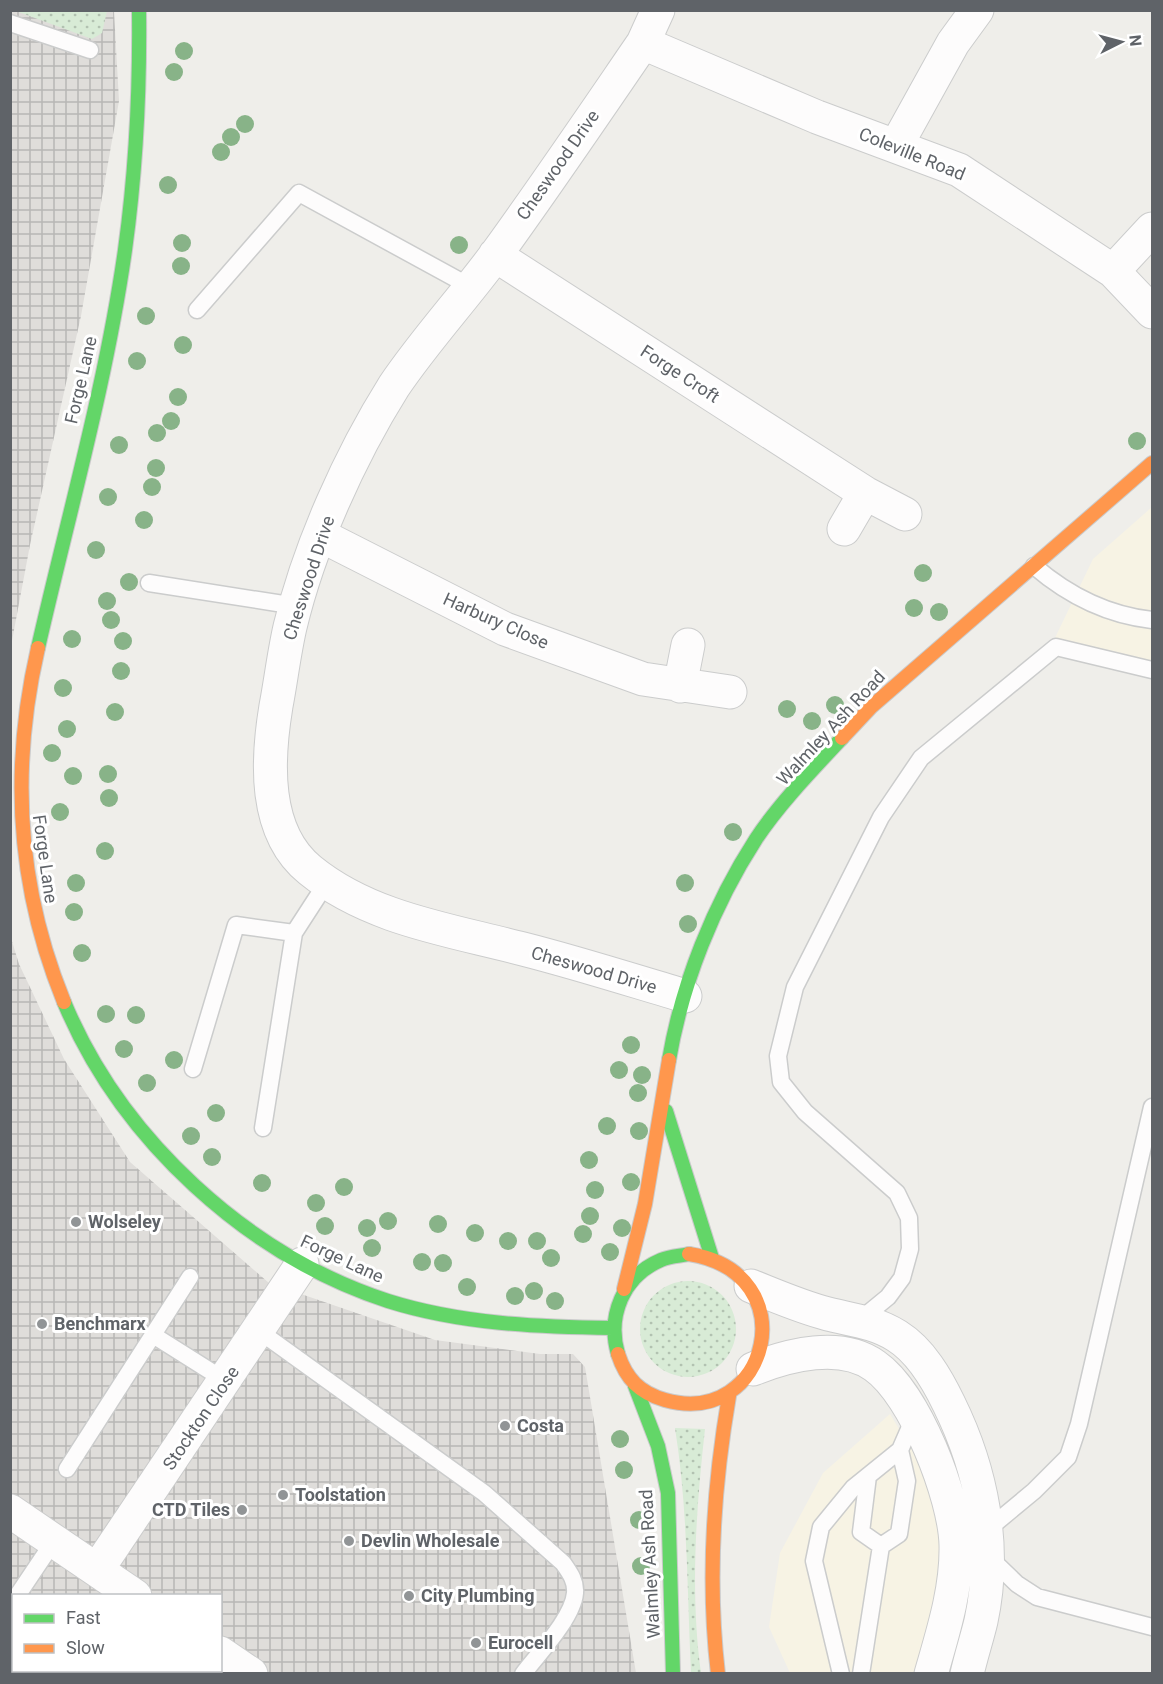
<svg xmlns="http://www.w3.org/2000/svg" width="1163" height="1684" font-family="Roboto,sans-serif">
  <defs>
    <pattern id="industrial-grid" width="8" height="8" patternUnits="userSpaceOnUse" patternTransform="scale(1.5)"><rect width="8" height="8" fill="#dfddda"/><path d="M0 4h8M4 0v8" fill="none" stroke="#b8b7b5"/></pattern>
    <pattern id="grass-dots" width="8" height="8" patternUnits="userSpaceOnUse" patternTransform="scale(1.5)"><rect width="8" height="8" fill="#d8ebd6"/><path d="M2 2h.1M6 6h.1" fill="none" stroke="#b2c2b1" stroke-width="1.8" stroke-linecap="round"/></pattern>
  </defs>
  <rect width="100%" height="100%" fill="#efeeea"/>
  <path fill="#f7f3e4" d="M1152,507V663L1053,642L1093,559Z
    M890,1414L932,1483L946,1573L920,1673H790L769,1627L780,1553L823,1473Z"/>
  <path fill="url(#industrial-grid)" fill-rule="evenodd" d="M11,11H114L119,101L81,316L30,545L11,646Z
    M10,935L19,964L64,1059L130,1162L269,1283L435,1340L540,1354H573L585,1367L636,1673H11ZM14,1596H220V1670H14Z"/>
  <path fill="url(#grass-dots)" d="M16,11H107L102,33L92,39Z
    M640 1329a48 48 0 1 1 96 0a48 48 0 1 1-96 0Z
    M675,1428L705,1429C696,1509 690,1594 701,1673H691C687,1591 688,1509 675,1428Z"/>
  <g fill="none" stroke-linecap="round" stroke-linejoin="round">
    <g stroke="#cbcccc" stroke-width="19">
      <path id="lane" d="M10,23L90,50
        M197,310L299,193L471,287
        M1034,566C1069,596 1107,615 1152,620
        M149,583L296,606
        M193,1069L236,925L294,933
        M263,1128L294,933L327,882
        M860,1320L888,1297L902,1278L910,1249L909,1218L897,1193L805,1112L781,1082L778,1056L795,987L881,817L921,758L1056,647L1152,670
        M259,1331L484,1493L563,1563C570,1573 576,1581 575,1593C573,1618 538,1654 523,1674
        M153,1335L226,1381
        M67,1469L190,1277
        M987,1530L1034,1491L1068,1457L1079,1424L1152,1107
        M881,1546L899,1534L907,1481L900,1450
        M987,1555L1017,1584L1037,1597L1152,1627
        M17,1596L54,1541
        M10,1673L12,1674
        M841,1674L814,1561L821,1527L853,1488L900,1450L914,1418
        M861,1674L881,1546L861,1532L868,1476"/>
    </g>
    <g stroke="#cbcccc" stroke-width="35">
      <path id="street" d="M658,10L643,43C595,113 547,184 497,253C464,298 425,340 394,386C350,456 309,547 290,627C284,653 281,680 276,706C267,760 263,832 310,870C370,919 451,930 523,949C578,963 631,980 685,996
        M643,43L817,117L959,170L1113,271L1152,312
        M896,146L953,43L977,10
        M495,255L865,493L905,514
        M1113,271L1152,229
        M844,529L865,493
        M320,535L505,629L643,679L730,692
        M680,686L688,645
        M751,1286C776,1296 801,1307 828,1314C852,1320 875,1322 897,1336C921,1351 937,1379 949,1404C982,1471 997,1547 981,1621C977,1638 971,1656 967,1674
        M753,1369C788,1355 841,1341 875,1366C915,1394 955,1497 956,1545C957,1589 943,1632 931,1674
        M10,1511L135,1596
        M97,1570L302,1264
        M220,1653L251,1674"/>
    </g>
    <g stroke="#cacacb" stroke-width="16">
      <path id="fast" d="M38,648C68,516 106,384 125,250C136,170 140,90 139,10
        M64,1002C121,1139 247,1255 388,1301C461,1324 538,1327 613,1328
        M669,1060C682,983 714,904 756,839C779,804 814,768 842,738
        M666,1111L712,1258
        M618,1354C607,1316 623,1276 661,1260C670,1256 680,1256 689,1254
        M635,1386L658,1446L668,1493L673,1674"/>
    </g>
    <g stroke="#cacacb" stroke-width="16">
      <path id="slow" d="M38,648C10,769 17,887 64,1002
        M842,738L871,707L1152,463
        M624,1289L645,1204L669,1060
        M618,1354C626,1379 640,1393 665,1400C769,1429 808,1273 689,1254
        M718,1674C707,1580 713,1489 729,1396"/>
    </g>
    <use href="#lane" stroke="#fdfcfc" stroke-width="16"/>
    <use href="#street" stroke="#fdfcfc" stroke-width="33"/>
    <use href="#fast" stroke="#63d668" stroke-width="14"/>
    <use href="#slow" stroke="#ff974d" stroke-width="14"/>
  </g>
  <g fill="#88b388">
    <circle cx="184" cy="51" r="9"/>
    <circle cx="174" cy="72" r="9"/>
    <circle cx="245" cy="124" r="9"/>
    <circle cx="231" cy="137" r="9"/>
    <circle cx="221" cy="152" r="9"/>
    <circle cx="168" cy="185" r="9"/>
    <circle cx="182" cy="243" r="9"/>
    <circle cx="459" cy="245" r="9"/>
    <circle cx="181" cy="266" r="9"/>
    <circle cx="146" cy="316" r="9"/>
    <circle cx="183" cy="345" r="9"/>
    <circle cx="137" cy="361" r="9"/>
    <circle cx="178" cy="397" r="9"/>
    <circle cx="171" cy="421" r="9"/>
    <circle cx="157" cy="433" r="9"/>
    <circle cx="1137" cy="441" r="9"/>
    <circle cx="119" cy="445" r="9"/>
    <circle cx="156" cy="468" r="9"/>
    <circle cx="152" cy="487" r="9"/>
    <circle cx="108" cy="497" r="9"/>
    <circle cx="144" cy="520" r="9"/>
    <circle cx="96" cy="550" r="9"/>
    <circle cx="923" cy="573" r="9"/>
    <circle cx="129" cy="582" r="9"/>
    <circle cx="107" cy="601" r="9"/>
    <circle cx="914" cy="608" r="9"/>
    <circle cx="939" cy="612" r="9"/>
    <circle cx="111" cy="620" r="9"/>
    <circle cx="72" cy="639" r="9"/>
    <circle cx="123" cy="641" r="9"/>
    <circle cx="121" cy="671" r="9"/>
    <circle cx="63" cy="688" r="9"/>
    <circle cx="835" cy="705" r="9"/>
    <circle cx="787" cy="709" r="9"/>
    <circle cx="115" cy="712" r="9"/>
    <circle cx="812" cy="721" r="9"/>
    <circle cx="67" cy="729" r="9"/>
    <circle cx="52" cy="753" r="9"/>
    <circle cx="108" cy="774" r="9"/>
    <circle cx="73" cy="776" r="9"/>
    <circle cx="109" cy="798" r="9"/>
    <circle cx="60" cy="812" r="9"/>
    <circle cx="733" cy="832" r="9"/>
    <circle cx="105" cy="851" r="9"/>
    <circle cx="76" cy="883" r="9"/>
    <circle cx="685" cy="883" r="9"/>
    <circle cx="74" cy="912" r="9"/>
    <circle cx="688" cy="924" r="9"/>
    <circle cx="82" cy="953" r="9"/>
    <circle cx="106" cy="1014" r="9"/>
    <circle cx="136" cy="1015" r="9"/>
    <circle cx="631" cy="1045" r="9"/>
    <circle cx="124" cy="1049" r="9"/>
    <circle cx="174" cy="1060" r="9"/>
    <circle cx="619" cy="1070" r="9"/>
    <circle cx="642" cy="1075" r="9"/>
    <circle cx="147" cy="1083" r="9"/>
    <circle cx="638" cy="1093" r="9"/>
    <circle cx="216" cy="1113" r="9"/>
    <circle cx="607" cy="1126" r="9"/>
    <circle cx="639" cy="1131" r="9"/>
    <circle cx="191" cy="1136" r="9"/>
    <circle cx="212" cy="1157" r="9"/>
    <circle cx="589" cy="1160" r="9"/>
    <circle cx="631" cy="1182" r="9"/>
    <circle cx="262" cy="1183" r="9"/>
    <circle cx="344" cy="1187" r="9"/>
    <circle cx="595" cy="1190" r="9"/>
    <circle cx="316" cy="1203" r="9"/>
    <circle cx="590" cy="1216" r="9"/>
    <circle cx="388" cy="1221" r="9"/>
    <circle cx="438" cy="1224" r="9"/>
    <circle cx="325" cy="1226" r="9"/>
    <circle cx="367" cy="1228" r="9"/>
    <circle cx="622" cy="1228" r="9"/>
    <circle cx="475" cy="1233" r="9"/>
    <circle cx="583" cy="1234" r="9"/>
    <circle cx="508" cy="1241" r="9"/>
    <circle cx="537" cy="1241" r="9"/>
    <circle cx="372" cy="1248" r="9"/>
    <circle cx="610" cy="1252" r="9"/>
    <circle cx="551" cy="1258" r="9"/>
    <circle cx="422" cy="1262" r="9"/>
    <circle cx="443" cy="1263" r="9"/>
    <circle cx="467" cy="1287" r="9"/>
    <circle cx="534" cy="1291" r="9"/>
    <circle cx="515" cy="1296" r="9"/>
    <circle cx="555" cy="1301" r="9"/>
    <circle cx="620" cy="1439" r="9"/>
    <circle cx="624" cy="1470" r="9"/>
    <circle cx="639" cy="1520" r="9"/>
    <circle cx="641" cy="1566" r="9"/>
  </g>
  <g fill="#919496" stroke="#fff" stroke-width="2">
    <circle cx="76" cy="1222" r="6"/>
    <circle cx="42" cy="1324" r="6"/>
    <circle cx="505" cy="1426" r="6"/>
    <circle cx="283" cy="1495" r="6"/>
    <circle cx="242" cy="1510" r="6"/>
    <circle cx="349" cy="1541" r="6"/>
    <circle cx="409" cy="1596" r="6"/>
    <circle cx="476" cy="1643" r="6"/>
  </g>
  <g text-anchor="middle" stroke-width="6" stroke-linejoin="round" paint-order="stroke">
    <g font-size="18" fill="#5f6368" stroke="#fff">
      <text transform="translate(912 154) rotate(22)" y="6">Coleville Road</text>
      <text transform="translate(558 165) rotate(-55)" y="6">Cheswood Drive</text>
      <text transform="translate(680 374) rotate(33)" y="6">Forge Croft</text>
      <text transform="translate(81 380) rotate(-77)" y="6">Forge Lane</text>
      <text transform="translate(309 578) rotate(-72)" y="6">Cheswood Drive</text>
      <text transform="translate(496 621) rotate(24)" y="6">Harbury Close</text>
      <text transform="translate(831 728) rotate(-47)" y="6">Walmley Ash Road</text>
      <text transform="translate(45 859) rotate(82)" y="6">Forge Lane</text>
      <text transform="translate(594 970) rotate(16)" y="6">Cheswood Drive</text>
      <text transform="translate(342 1259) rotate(25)" y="6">Forge Lane</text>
      <text transform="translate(201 1418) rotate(-56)" y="6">Stockton Close</text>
      <text transform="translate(650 1564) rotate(-93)" y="6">Walmley Ash Road</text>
    </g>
    <g font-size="18" font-weight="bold" fill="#5f6368" stroke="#fff" text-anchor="start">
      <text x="88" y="1228">Wolseley</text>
      <text x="54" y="1330">Benchmarx</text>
      <text x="517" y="1432">Costa</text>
      <text x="295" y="1501">Toolstation</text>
      <text x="230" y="1516" text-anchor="end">CTD Tiles</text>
      <text x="361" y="1547">Devlin Wholesale</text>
      <text x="421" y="1602">City Plumbing</text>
      <text x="488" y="1649">Eurocell</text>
    </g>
  </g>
  <rect width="1163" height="1684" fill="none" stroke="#5f6368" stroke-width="24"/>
  <rect x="12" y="1594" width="210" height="78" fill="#ffffff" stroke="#bfc1c3" stroke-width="1.5"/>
  <rect x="24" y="1614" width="30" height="9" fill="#63d668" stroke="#bfc1c3" stroke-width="1.5"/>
  <text x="66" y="1624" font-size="18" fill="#5f6368">Fast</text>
  <rect x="24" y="1644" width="30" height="9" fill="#ff974d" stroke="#bfc1c3" stroke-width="1.5"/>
  <text x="66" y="1654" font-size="18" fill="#5f6368">Slow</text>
  <g transform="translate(1121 42) rotate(84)" stroke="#ffffff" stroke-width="4.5" paint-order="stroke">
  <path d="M0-4.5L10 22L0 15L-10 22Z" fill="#5f6368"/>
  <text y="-9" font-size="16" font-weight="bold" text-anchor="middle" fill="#5f6368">N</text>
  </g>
</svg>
